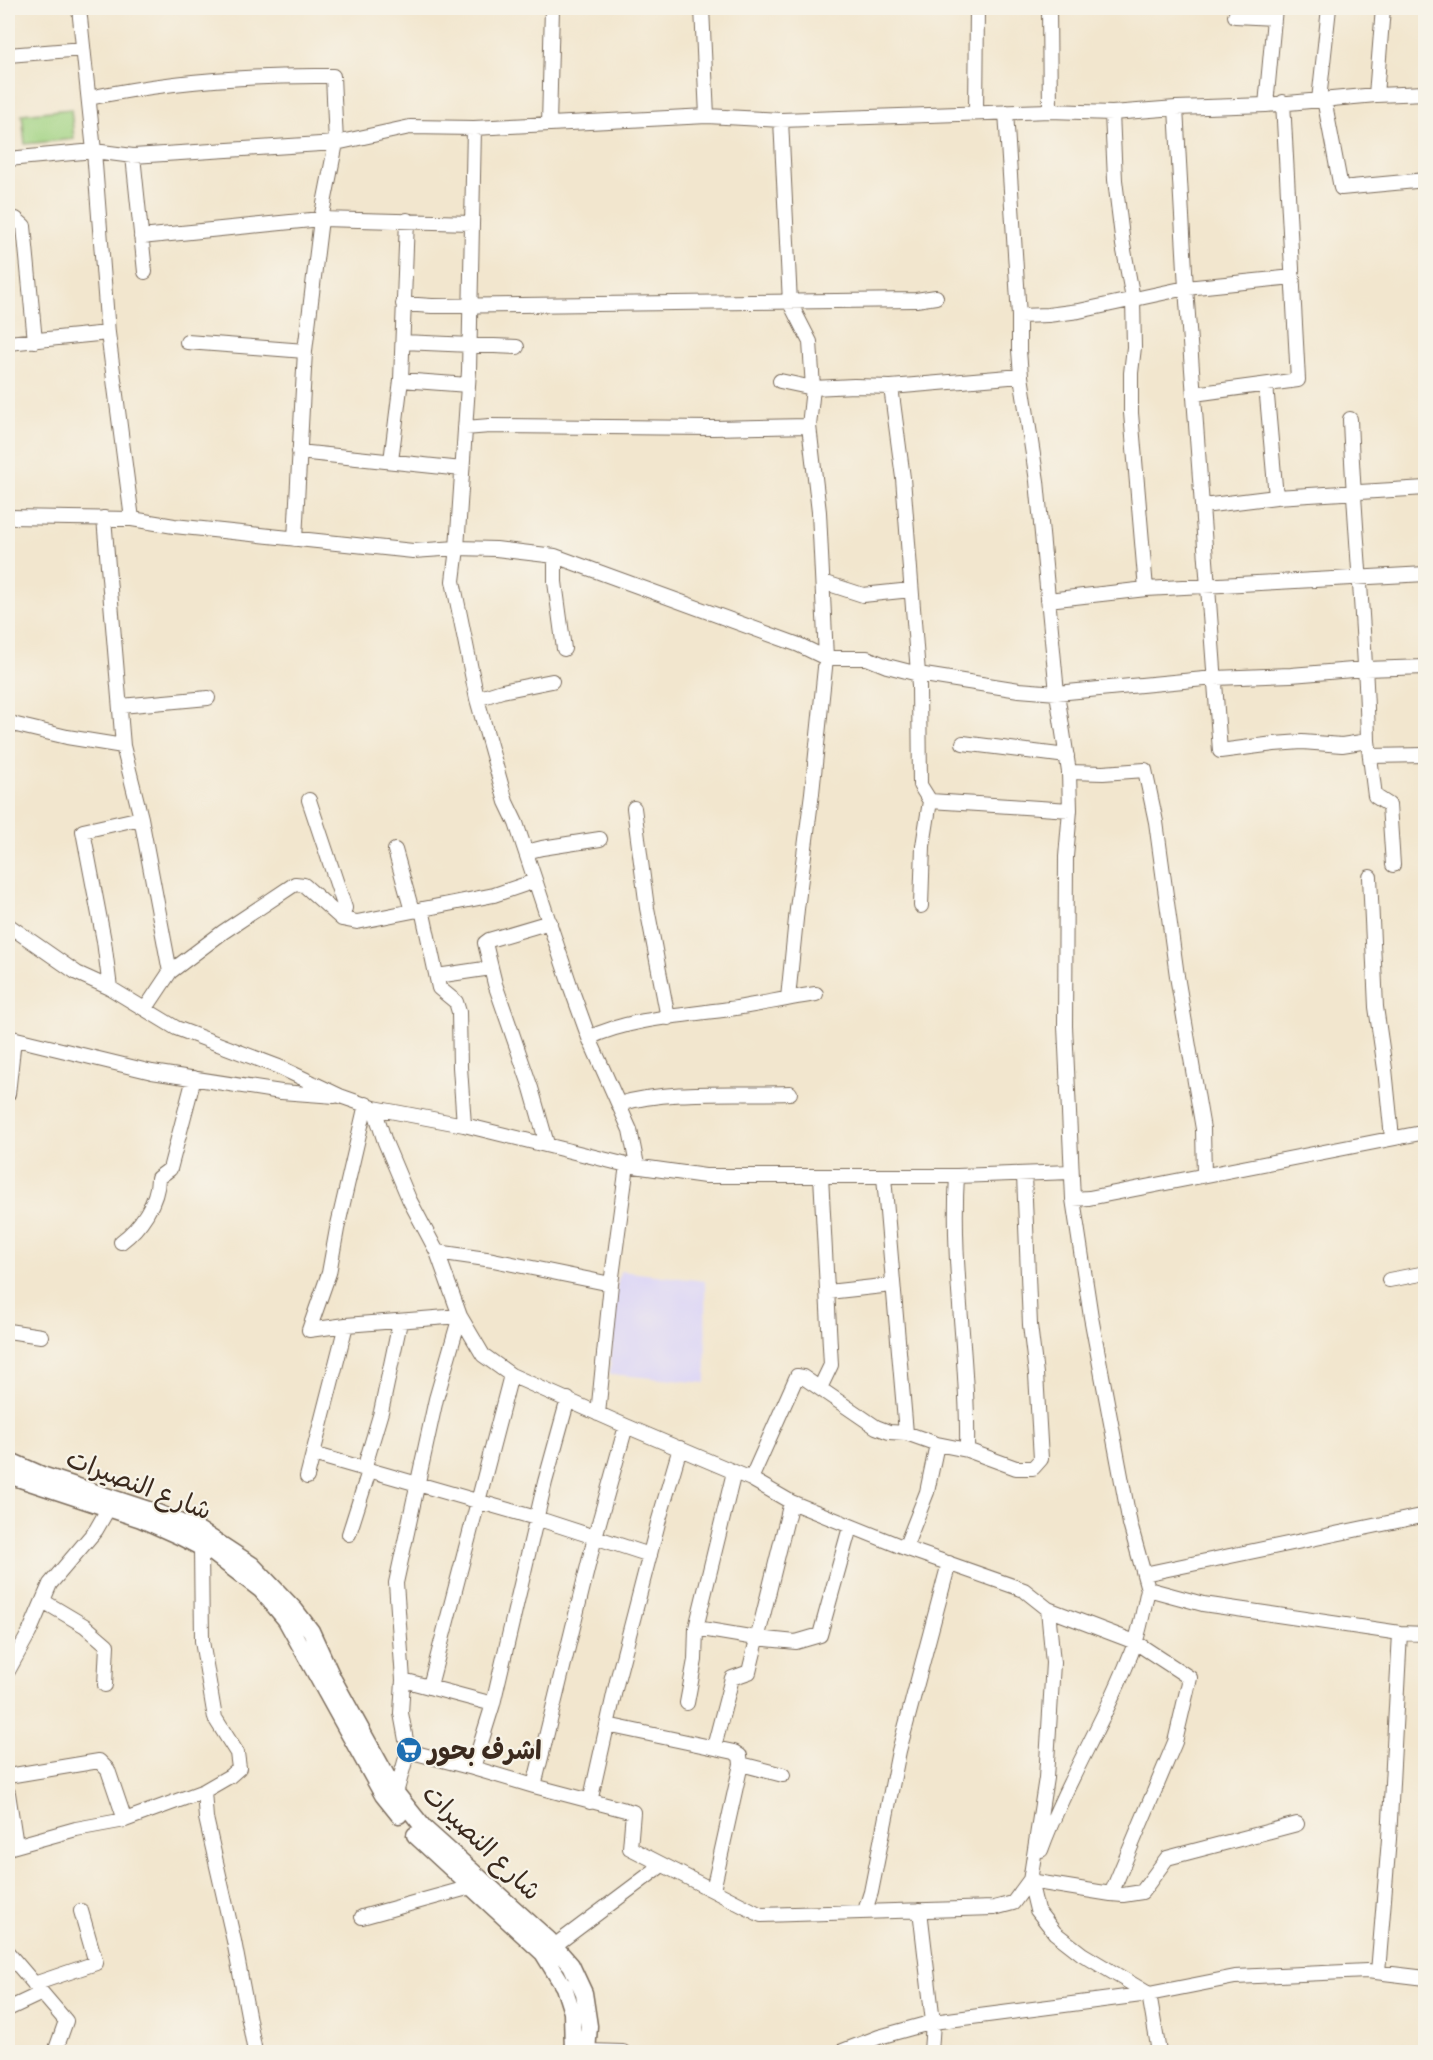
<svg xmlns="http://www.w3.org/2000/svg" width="1433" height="2060" font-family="Itim,'Playpen Sans Arabic',sans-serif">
  <rect width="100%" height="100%" fill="#f7f3e8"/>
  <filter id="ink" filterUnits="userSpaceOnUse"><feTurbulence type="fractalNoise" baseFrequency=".0167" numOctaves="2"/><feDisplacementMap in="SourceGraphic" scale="12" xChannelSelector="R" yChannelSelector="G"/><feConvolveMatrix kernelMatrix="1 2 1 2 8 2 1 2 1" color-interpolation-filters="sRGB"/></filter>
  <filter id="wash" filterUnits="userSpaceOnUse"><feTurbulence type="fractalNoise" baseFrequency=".008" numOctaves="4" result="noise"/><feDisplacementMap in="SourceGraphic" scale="24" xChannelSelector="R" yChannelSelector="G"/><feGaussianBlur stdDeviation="1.35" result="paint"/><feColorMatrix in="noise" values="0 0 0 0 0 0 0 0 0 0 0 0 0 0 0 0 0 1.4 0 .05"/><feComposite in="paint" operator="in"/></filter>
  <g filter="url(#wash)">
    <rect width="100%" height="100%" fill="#f2e6ce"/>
    <path fill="#dcd5f6" d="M620,1271L705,1281L706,1383L610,1374L615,1296Z"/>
    <path fill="#a2d383" stroke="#6e7e50" stroke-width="1.5" d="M71,109L74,139L25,144L22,114Z"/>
  </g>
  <g filter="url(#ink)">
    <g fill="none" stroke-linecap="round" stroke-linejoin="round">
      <g stroke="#7b6c5c" stroke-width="16">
        <path id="minor" d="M79,8L94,151L108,333L132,519
          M702,8L707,116
          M1049,8L1050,111
          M1235,16L1274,18
          M8,55L83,49
          M1376,95L1383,8
          M89,98C169,81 251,75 333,76L336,143L321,219L305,351L295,539
          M1324,99L1341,188L1426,180
          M1319,100L1329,8
          M1266,105L1275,8
          M1176,108L1186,288L1220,751L1274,744L1302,742L1342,745L1368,741L1375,796L1389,805L1393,865
          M976,112L977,8
          M1006,112L1019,316V350L1021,376L1037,481L1057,693L1069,772L1070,810L1066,857L1065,1026L1073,1199L1091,1317L1130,1524L1148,1589L1203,1604L1400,1633L1426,1634
          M1112,113L1115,180L1123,245L1133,299L1134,347L1131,373V413L1146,589
          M781,120L790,303L810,342L813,388L809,426L819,512L826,658L812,793L797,909L788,998
          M549,124L552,8
          M474,128L469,371L457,548L453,581L477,699L506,802L516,823L571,988L589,1038L630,1130L637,1165
          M133,156L145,272
          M8,159L94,151L133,156L336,143L410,127L474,128L707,116L781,120L1050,111L1112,113L1176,108L1266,105L1376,95L1426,93
          M8,220L16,219L24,226L35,341
          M141,237L321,219L472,223
          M403,304L432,306L916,300L936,297
          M1019,316L1048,315L1079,311L1186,288L1293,277
          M187,342L305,351
          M403,342L517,347
          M8,343L108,333
          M401,380L468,385
          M780,381L813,388L854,386L891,387L1021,376
          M1266,385L1276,497
          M891,387L903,478L919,686L920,785L930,801L923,846L921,906
          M1194,394L1298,380L1283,102
          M1350,419C1354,527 1366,634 1368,741
          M465,428L490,426L713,428L809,426
          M299,452L462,469
          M391,461L401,380L407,220
          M1203,506L1276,497L1426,488
          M8,517L132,519L174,526L413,551L457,548L496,549L555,556L799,645L826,658H867L887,666L918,674L1019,690L1057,693L1215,678L1291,675L1365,669L1426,667
          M104,518L123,746L141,818L170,972
          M555,556V582L564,649
          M823,582L863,595L911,590
          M1048,600L1146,589L1426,574
          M477,699L502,691L552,681
          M121,706L208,698
          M8,723L67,737L123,746
          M963,743L1067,756
          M1370,756L1426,755
          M1069,772L1103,773L1145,770L1156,822L1177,976L1203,1129L1204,1175
          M309,800L345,908L342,919
          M930,801L1070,810
          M634,808L647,908L668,1018
          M395,850L412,911
          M526,852L542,848L600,839
          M1370,877L1376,1007L1385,1069L1392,1138
          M422,909L439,988L456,1002L459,1012L460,1067L464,1125
          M8,925L77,973L110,988L176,1028L279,1067L340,1096L374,1108L464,1125L627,1165L705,1176H821
          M437,976L491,968
          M110,988L104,941L83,831L141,818
          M146,1008L170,972L223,932L295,884L304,885L342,919L357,922L494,895L535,881
          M8,1037L152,1072L281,1092L335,1096
          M589,1038C627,1019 687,1015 729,1009C758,1005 787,998 816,994
          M8,1094L14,1039
          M366,1104L337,1229L329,1273L309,1330L346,1325L460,1316L436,1399L396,1583L403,1680L401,1713L408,1751L396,1793
          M619,1104C670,1089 737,1095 790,1093
          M374,1108L385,1142L409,1199L437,1252L460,1316L483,1355L511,1375L626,1426L751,1479L791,1502L905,1548L1024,1590L1048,1609L1053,1663L1046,1778L1030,1881L1037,1910L1055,1933L1082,1954L1149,1994L1159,2052
          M547,1144L531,1088L495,984L485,943L489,940L550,922
          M957,1176C951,1267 969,1358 967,1450
          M884,1177L906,1433
          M1073,1199L1089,1198L1426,1132
          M121,1242C140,1228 158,1202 158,1178L170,1169L194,1078
          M437,1252L493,1260L611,1284
          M1389,1280L1426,1273
          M828,1292L892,1285
          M8,1331L41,1336
          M820,1388L831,1365L821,1176H957L1071,1172
          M598,1414L611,1284L627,1165
          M626,1426L595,1537L534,1786L633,1812L630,1848L761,1915L994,1908L1013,1903L1032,1877
          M313,1454L536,1518L650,1555
          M364,1469L381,1412L400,1322
          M307,1477L346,1325
          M751,1479L797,1376L803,1377L876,1427L889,1432L906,1433L937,1444L967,1450L1016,1468H1033L1041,1459L1036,1374L1030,1325L1024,1175
          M349,1534L369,1471
          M201,1547L202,1641L215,1718L237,1753L239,1768L230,1776L204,1791L206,1818L234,1941L255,2052
          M905,1548L927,1492L937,1444
          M1144,1574L1426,1515
          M43,1601L85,1626L107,1645L105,1685
          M1048,1609L1135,1642L1190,1678L1175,1742L1111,1894
          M696,1628L756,1638L796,1642L820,1635L850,1527
          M8,1671L29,1633L50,1584L96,1530L108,1509
          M403,1680L493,1704
          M430,1686L511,1375
          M687,1703L695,1660L696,1628L734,1472
          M607,1725L734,1752L740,1756L741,1764
          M714,1747L732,1678L749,1672L791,1502
          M408,1751L473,1768L493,1704L545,1482L568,1399
          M473,1768L534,1786
          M8,1776L99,1761L108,1770L125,1820
          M8,1793L16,1845
          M590,1802L617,1681L658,1523L680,1448
          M8,1848L76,1829L125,1820L204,1791
          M1041,1850C1067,1779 1109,1714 1135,1643C1141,1626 1144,1607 1148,1589
          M1030,1881L1111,1894L1123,1895L1142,1892L1167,1858L1297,1824
          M713,1890L741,1764L783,1775
          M920,1910L933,2022L931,2052
          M865,1911L871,1892L899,1751L949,1563
          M362,1917L471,1887
          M554,1946L662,1865
          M8,1953L66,2021L55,2052
          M1378,1972L1389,1839L1400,1633
          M34,1984L96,1963L81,1911
          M8,2009L42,1993
          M587,2051L623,2052
          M840,2052L879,2037L933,2022L1149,1994L1235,1977L1367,1971L1426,1978"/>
      </g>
      <g stroke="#7b6c5c" stroke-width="19">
        <path id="major" d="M8,1460L42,1475L158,1513L200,1531L252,1565L295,1610L311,1631L333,1679L396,1793L424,1828L549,1940L571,1965L584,1993L589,2026L587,2052
          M8,1475L141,1519L179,1536L214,1554L261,1590L286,1620L383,1795L399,1815
          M415,1835L543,1953L564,1987L572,2012L573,2052"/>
      </g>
      <use href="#minor" stroke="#fff" stroke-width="14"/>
      <use href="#major" stroke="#fff" stroke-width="16"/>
    </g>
  </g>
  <defs>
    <g id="supermarket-disc" transform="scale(1.35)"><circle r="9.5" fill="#1f6fb2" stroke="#f7f3e8"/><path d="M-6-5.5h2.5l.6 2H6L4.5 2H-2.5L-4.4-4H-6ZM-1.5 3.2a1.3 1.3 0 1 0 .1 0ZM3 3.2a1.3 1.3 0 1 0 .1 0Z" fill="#fff"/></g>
  </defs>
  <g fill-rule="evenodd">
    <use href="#supermarket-disc" x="409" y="1750"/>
  </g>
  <g text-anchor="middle" stroke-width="4.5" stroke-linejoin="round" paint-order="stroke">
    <g font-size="26" fill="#3b2a1e" stroke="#f7f3e8">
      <text transform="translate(139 1484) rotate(21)" y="9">شارع النصيرات</text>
      <text transform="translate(482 1842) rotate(44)" y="9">شارع النصيرات</text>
    </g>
    <g font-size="26" font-weight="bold" fill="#3b2a1e" stroke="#f7f3e8" text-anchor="start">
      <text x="428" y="1759">اشرف بحور</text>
    </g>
  </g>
  <rect width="1433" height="2060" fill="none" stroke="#f7f3e8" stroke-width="30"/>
</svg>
